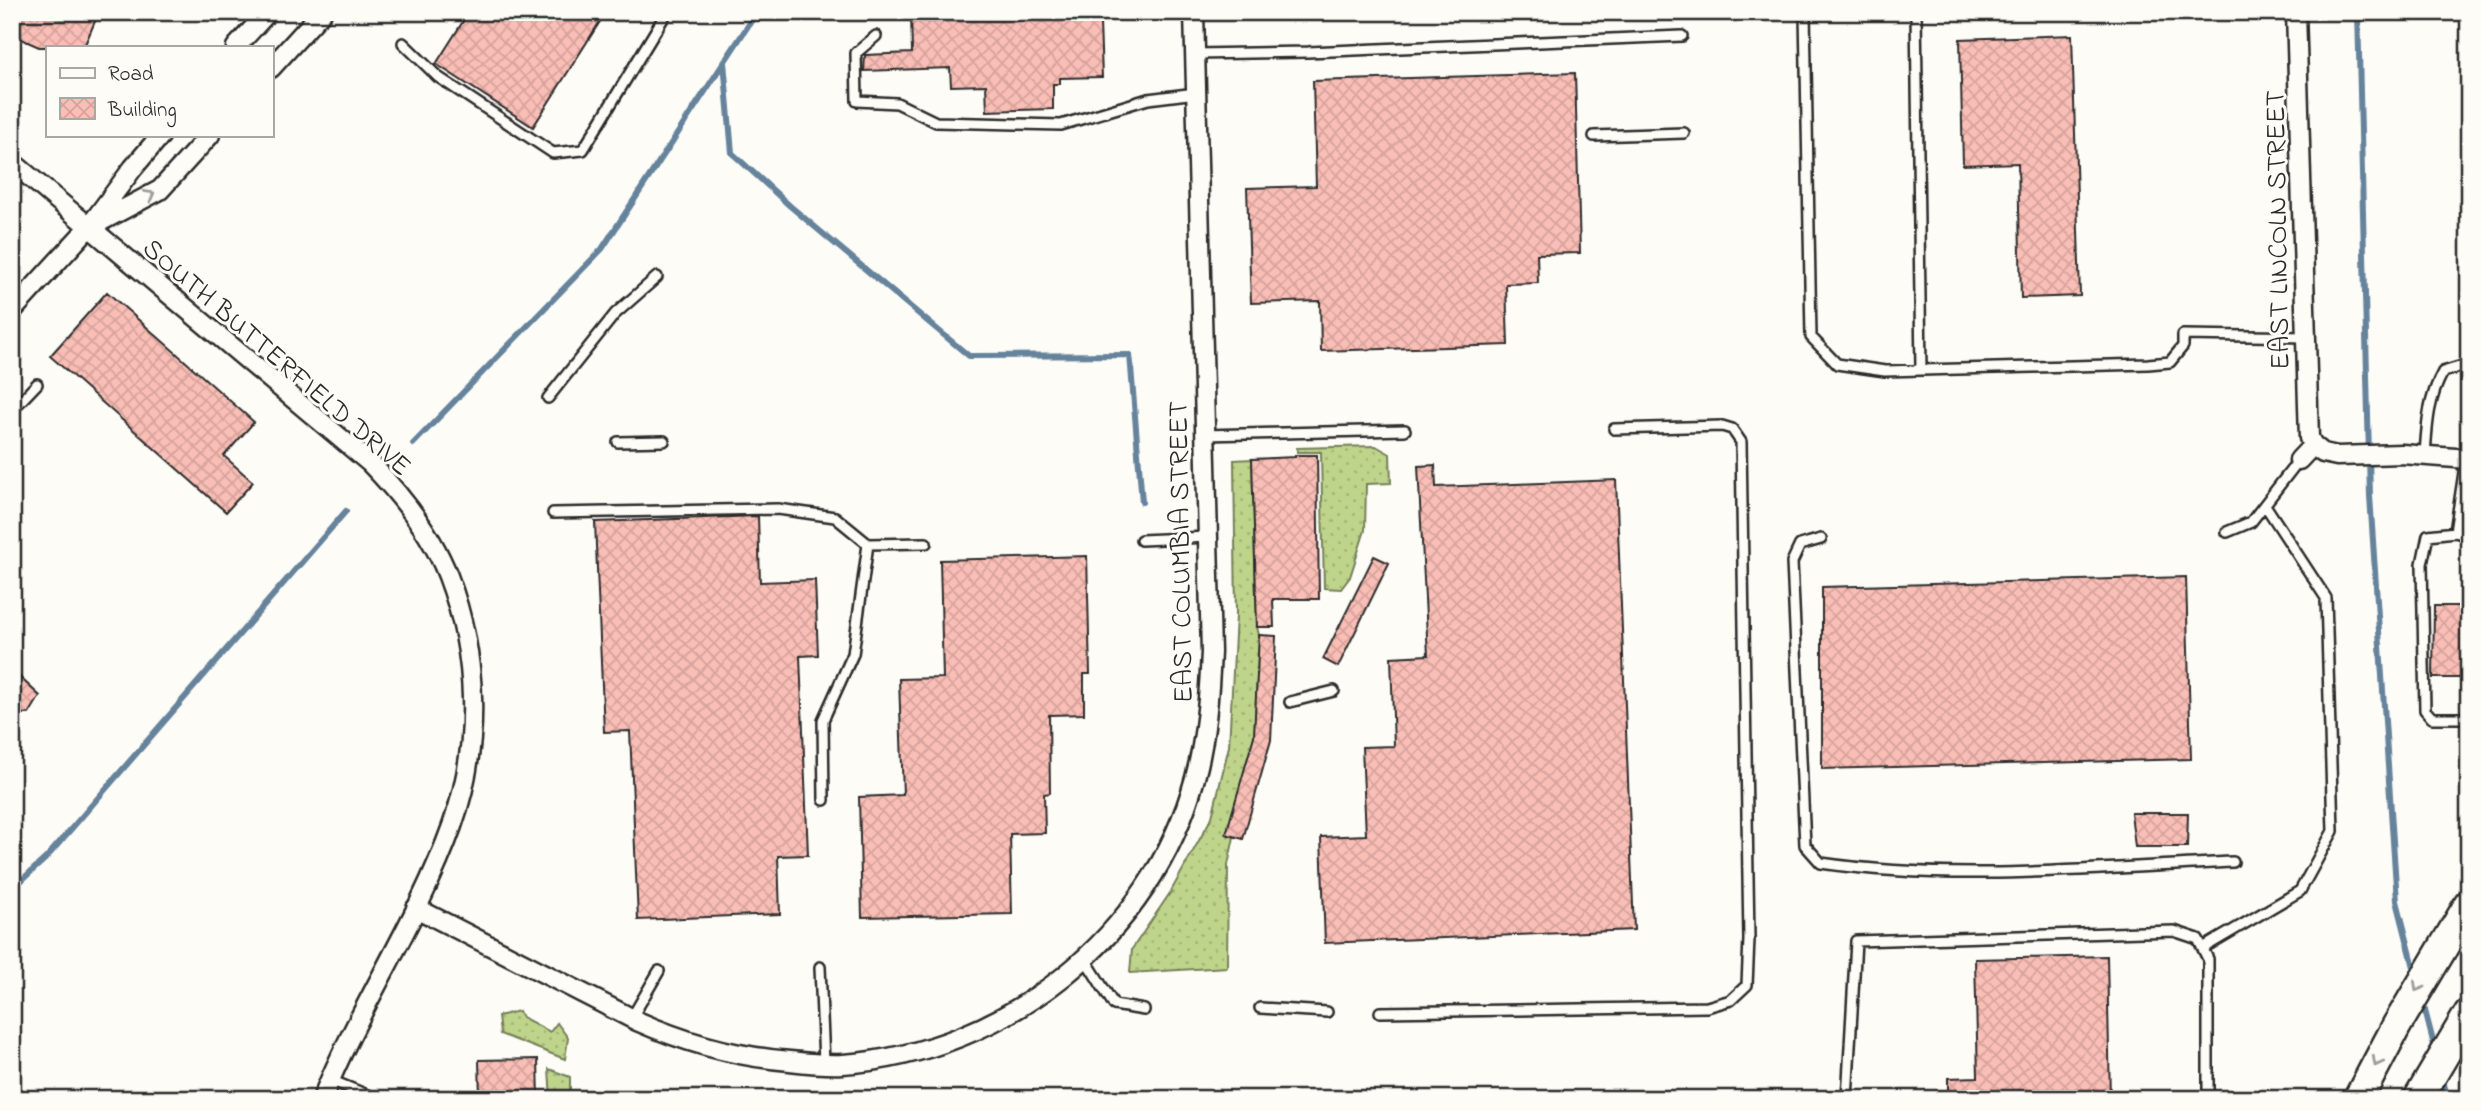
<svg xmlns="http://www.w3.org/2000/svg" width="2481" height="1111" font-family="'Indie Flower',sans-serif">
  <defs>
    <pattern id="grass-dots" width="8" height="8" patternUnits="userSpaceOnUse" patternTransform="scale(1.75)"><rect width="8" height="8" fill="#bed48a"/><path d="M2 2h.1M6 6h.1" fill="none" stroke="#a3b677" stroke-width="1.8" stroke-linecap="round"/></pattern>
    <pattern id="building-cross-hatch" width="8" height="8" patternUnits="userSpaceOnUse" patternTransform="scale(1.75)"><rect width="8" height="8" fill="#f9beb5"/><path d="M0 0l8 8M0 8l8-8" fill="none" stroke="#d6a39c"/></pattern>
  </defs>
  <rect width="100%" height="100%" fill="#fdfcf7"/>
  <filter id="ink" filterUnits="userSpaceOnUse"><feTurbulence type="fractalNoise" baseFrequency=".0143" numOctaves="2"/><feDisplacementMap in="SourceGraphic" scale="14" xChannelSelector="R" yChannelSelector="G"/><feConvolveMatrix kernelMatrix="1 2 1 2 8 2 1 2 1" color-interpolation-filters="sRGB"/></filter>
  <g filter="url(#ink)">
    <path fill="url(#grass-dots)" stroke="#74805a" stroke-width="2" d="M1376,446L1390,454L1391,483L1366,484L1365,530L1350,577L1341,589L1324,588L1321,452H1297V448Z
      M1252,459L1257,627L1259,635L1254,740L1227,834L1234,837L1228,865L1227,967L1130,973L1132,949L1170,893L1212,817L1229,746L1236,616L1234,460Z
      M519,1011L522,1017L550,1032L557,1023L568,1038L565,1059L500,1034L498,1016Z
      M549,1069L570,1077V1099H551Z"/>
    <g fill="none" stroke-linecap="round" stroke-linejoin="round">
      <path stroke="#66839c" stroke-width="6" d="M2358,12L2370,496L2397,901L2416,975
        M724,62L732,153L790,206L969,356L1130,355L1142,502
        M413,444L602,249L757,12
        M12,889L46,858L346,511
        M2422,999L2435,1049
        M2442,1077L2448,1099"/>
    </g>
    <path fill="url(#building-cross-hatch)" stroke="#2b2b2b" stroke-width="2" d="M12,12H99L84,47H39L12,35Z
      M469,12H606L533,127L436,64Z
      M911,12H1086V23H1100L1102,77L1060,78V84H1053V109L987,111L986,85L951,86L950,68L864,71L865,55L912,53Z
      M2072,35L2080,296L2021,298L2018,163L1963,165L1960,39Z
      M1575,73L1580,253L1537,254L1538,283L1506,284L1508,345L1321,351L1320,301L1251,303L1247,188L1316,186L1313,81Z
      M107,292L254,422L224,456L253,482L226,512L50,356Z
      M1295,455H1317L1319,599H1273L1274,627H1257L1252,459L1295,457Z
      M1435,465L1436,487L1616,480L1634,930L1325,943L1321,837L1366,835L1362,747L1394,746L1391,657L1428,655L1418,466Z
      M758,516L760,582L815,580L818,655L800,656L808,855L778,856L780,914L638,920L630,731L604,732L595,522Z
      M1087,556L1090,674H1084V714L1049,715L1050,793L1044,794L1045,833L1010,834L1012,914L862,917L859,797L903,795L899,679L943,678L940,560Z
      M1374,556L1389,563L1338,667L1323,659Z
      M2186,577L2191,759L1822,769V587Z
      M2434,606H2469V678H2433Z
      M1259,635L1276,636L1271,740L1243,839L1226,834L1254,736Z
      M12,670L40,696L29,714L12,713Z
      M2131,813H2188L2187,847H2135Z
      M2107,956L2110,1099H1948V1078L1978,1077L1975,959Z
      M538,1059L539,1099H480L479,1060Z"/>
    <g fill="none" stroke-linecap="round" stroke-linejoin="round">
      <g stroke="#2b2b2b" stroke-width="14">
        <path id="service" d="M1805,12L1811,337L1837,364L1885,371L2148,364L2170,362L2183,346V335L2305,337
          M1916,12L1921,370
          M876,36L856,53L857,101L897,103L936,122L1061,125L1148,99L1196,93
          M403,43L438,77L553,153L583,150L667,12
          M1195,54L1308,52L1682,36
          M1594,136L1684,133
          M548,398L615,314L657,277
          M12,399L17,405L12,411
          M17,405L37,384
          M1205,435L1405,430
          M618,442L664,441
          M2425,455C2427,425 2428,399 2443,372L2469,364
          M2466,459L2455,532L2428,535L2422,564L2425,710L2432,718H2469
          M553,513L778,509L835,517L868,544L853,654L823,720L824,800
          M2227,532L2251,522L2299,460
          M2455,532L2469,536
          M1821,539L1800,545L1792,562L1805,845L1821,863C1957,883 2097,868 2233,862
          M1141,540L1208,537
          M868,544L926,543
          M1290,702L1334,691
          M2203,948L2300,891L2333,831L2326,598L2265,505
          M1085,959L1114,1005L1144,1010
          M820,967L824,1063
          M1260,1008L1327,1012
          M1380,1012L1707,1007L1731,1000L1747,985L1749,939L1741,442L1732,429L1722,426L1614,429
          M631,1019L659,971
          M330,1080L377,1099
          M1847,1099L1856,941L2174,931L2198,939L2208,959V1099"/>
      </g>
      <g stroke="#2b2b2b" stroke-width="23">
        <path id="minor" d="M2296,12L2309,438L2313,445L2323,453L2337,456L2402,454L2469,459
          M236,47L268,12
          M271,68L322,12
          M12,162L370,463C401,495 432,534 448,576C478,655 481,746 452,826C418,921 360,1005 322,1099
          M92,226L160,190L210,135
          M12,311L89,227L133,168L161,135
          M2299,460L2313,445
          M416,908L637,1021C687,1043 735,1057 790,1061C807,1063 825,1065 843,1064C1006,1052 1152,937 1195,778C1206,737 1209,695 1211,652L1194,12"/>
      </g>
      <g stroke="#2b2b2b" stroke-width="33">
        <path id="primary" d="M2358,1099L2397,1025L2469,904
          M2418,1099L2469,1013"/>
      </g>
      <use href="#service" stroke="#fdfcf7" stroke-width="9"/>
      <use href="#minor" stroke="#fdfcf7" stroke-width="18"/>
      <use href="#primary" stroke="#fdfcf7" stroke-width="28"/>
    </g>
    <defs><path id="oneway-chevron" d="M-2-3.5L2.5 0L-2 3.5" fill="none" stroke-width="1.6" stroke-linecap="round" stroke-linejoin="round" transform="scale(1.75)"/></defs>
    <g stroke="#9e9e9b">
      <use href="#oneway-chevron" transform="translate(150 195) rotate(-29)"/>
      <use href="#oneway-chevron" transform="translate(2418 987) rotate(120)"/>
      <use href="#oneway-chevron" transform="translate(2377 1062) rotate(118)"/>
    </g>
  </g>
  <g text-anchor="middle" stroke-width="6" stroke-linejoin="round" paint-order="stroke">
    <g font-size="28" fill="#2b2b2b" stroke="#fdfcf7">
      <text transform="translate(2276 230) rotate(-91)" y="10">EAST LINCOLN STREET</text>
      <text transform="translate(278 356) rotate(41)" y="10">SOUTH BUTTERFIELD DRIVE</text>
      <text transform="translate(1179 552) rotate(-91)" y="10">EAST COLUMBIA STREET</text>
    </g>
  </g>
  <rect width="2481" height="1111" fill="none" stroke="#fdfcf7" stroke-width="42"/>
  <rect x="21" y="21" width="2439" height="1069" fill="none" stroke="#2b2b2b" stroke-width="2.5" filter="url(#ink)"/>
  <rect x="46" y="46" width="228" height="91" fill="#fdfcf7" stroke="#a9a8a5" stroke-width="2"/>
  <rect x="60" y="68" width="35" height="10" fill="#fdfcf7" stroke="#a9a8a5" stroke-width="2"/>
  <text x="108" y="80" font-size="21" fill="#2b2b2b">Road</text>
  <rect x="60" y="98" width="35" height="21" fill="url(#building-cross-hatch)" stroke="#a9a8a5" stroke-width="2"/>
  <text x="108" y="116" font-size="21" fill="#2b2b2b">Building</text>
</svg>
